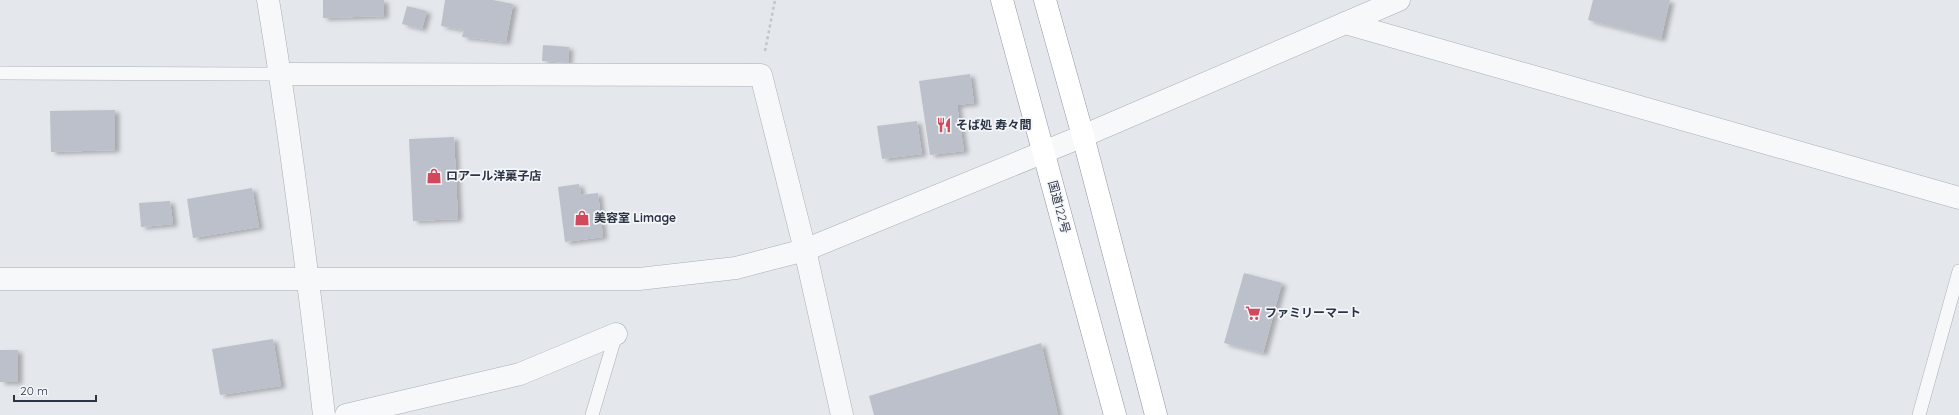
<svg xmlns="http://www.w3.org/2000/svg" width="1959" height="415" font-family="Quicksand,'Noto Sans JP',sans-serif">
  <defs>
    <filter id="shadow"><feDropShadow dx="4.5" dy="2.5" stdDeviation="2" flood-color="#0004"/></filter>
  </defs>
  <rect width="100%" height="100%" fill="#e4e7ec"/>
  <path fill="#bbc0ca" filter="url(#shadow)" d="M323,0H384V16L323,18Z
    M445,0H493L513,4L506,42L462,37L464,30L441,26Z
    M1593,0H1670L1661,39L1588,20Z
    M407,6L427,11L422,29L402,24Z
    M543,45L569,47L568,63L542,61Z
    M970,74L974,103L957,105L964,151L930,155L919,81Z
    M115,110V150L51,152L50,111Z
    M917,121L922,154L882,159L877,126Z
    M454,137L458,219L413,221L409,139Z
    M579,184L581,195L598,193L603,237L565,242L558,187Z
    M252,188L259,227L193,238L187,199Z
    M170,201L173,224L141,227L139,203Z
    M1244,273L1282,283L1263,353L1224,343Z
    M273,339L281,386L220,395L212,349Z
    M1041,343L1058,415H874L869,396Z
    M0,350H18V382H0Z"/>
  <g fill="none" stroke-linecap="round" stroke-linejoin="round">
    <g stroke="#a9aeb7" stroke-width="14">
      <path id="service" d="M0,73L280,74
        M592,415L616,334
        M1919,415L1959,271"/>
    </g>
    <g stroke="#a9aeb7" stroke-width="23">
      <path id="minor" d="M1345,23L1959,198
        M280,74L761,75L805,250L842,415
        M346,415L520,374L616,334"/>
    </g>
    <g stroke="#a9aeb7" stroke-width="23">
      <path id="tertiary" d="M268,0C291,138 308,276 324,415
        M0,279H639L736,268L805,250L1083,136L1399,0"/>
    </g>
    <g stroke="#8b94a3" stroke-width="23">
      <path id="trunk" d="M1002,0L1115,415
        M1045,0L1083,136L1156,415"/>
    </g>
    <path stroke="#c2c5cb" stroke-width="2.5" stroke-dasharray="3 3" stroke-linecap="butt" d="M765,51L775,0"/>
    <use href="#service" stroke="#f7f8fa" stroke-width="13"/>
    <use href="#minor" stroke="#f7f8fa" stroke-width="22"/>
    <use href="#tertiary" stroke="#f7f8fa" stroke-width="22"/>
    <use href="#trunk" stroke="#fff" stroke-width="22"/>
  </g>
  <defs>
    <g id="restaurant-bare" transform="scale(1.2)"><path d="M-5-6h1v4h1v-4h1v4h1v-4h1v5L-1.5 .5V6h-2V.5L-5-1ZM5-6V6H3V1.5H1.5Q1.5-4 5-6Z" fill="#d1495b" stroke="#f4f6f9" stroke-width="2.5" paint-order="stroke"/></g>
    <g id="shop-bare" transform="scale(1.2)"><path d="M-5-2.5h2.3a2.7 3.5 0 0 1 5.4 0H5L5.5 6h-11ZM-1.5-2.5h3a1.5 2.3 0 0 0-3 0Z" fill="#d1495b" stroke="#f4f6f9" stroke-width="2.5" paint-order="stroke"/></g>
    <g id="supermarket-bare" transform="scale(1.2)"><path d="M-6-5.5h2.5l.6 2H6L4.5 2H-2.5L-4.4-4H-6ZM-1.5 3.2a1.3 1.3 0 1 0 .1 0ZM3 3.2a1.3 1.3 0 1 0 .1 0Z" fill="#d1495b" stroke="#f4f6f9" stroke-width="2.5" paint-order="stroke"/></g>
  </defs>
  <g fill-rule="evenodd">
    <use href="#restaurant-bare" x="944" y="125"/>
    <use href="#shop-bare" x="434" y="176"/>
    <use href="#shop-bare" x="582" y="218"/>
    <use href="#supermarket-bare" x="1253" y="313"/>
  </g>
  <g text-anchor="middle" stroke-width="3.5" stroke-linejoin="round" paint-order="stroke">
    <g font-size="12" font-weight="bold" fill="#2b3445" stroke="#f4f6f9" text-anchor="start">
      <text x="956" y="129">そば処 寿々間</text>
      <text x="446" y="180">ロアール洋菓子店</text>
      <text x="594" y="222">美容室 Limage</text>
      <text x="1265" y="317">ファミリーマート</text>
    </g>
    <g font-size="12" fill="#2b3445" stroke="#f4f6f9">
      <text transform="translate(1059 207) rotate(75)" y="4">国道122号</text>
    </g>
  </g>
  <path d="M14 395v6h82v-6" fill="none" stroke="#2b3445" stroke-width="2"/>
  <text x="20" y="395" font-size="12" fill="#2b3445" stroke="#f4f6f9" stroke-width="3" paint-order="stroke">20 m</text>
</svg>
